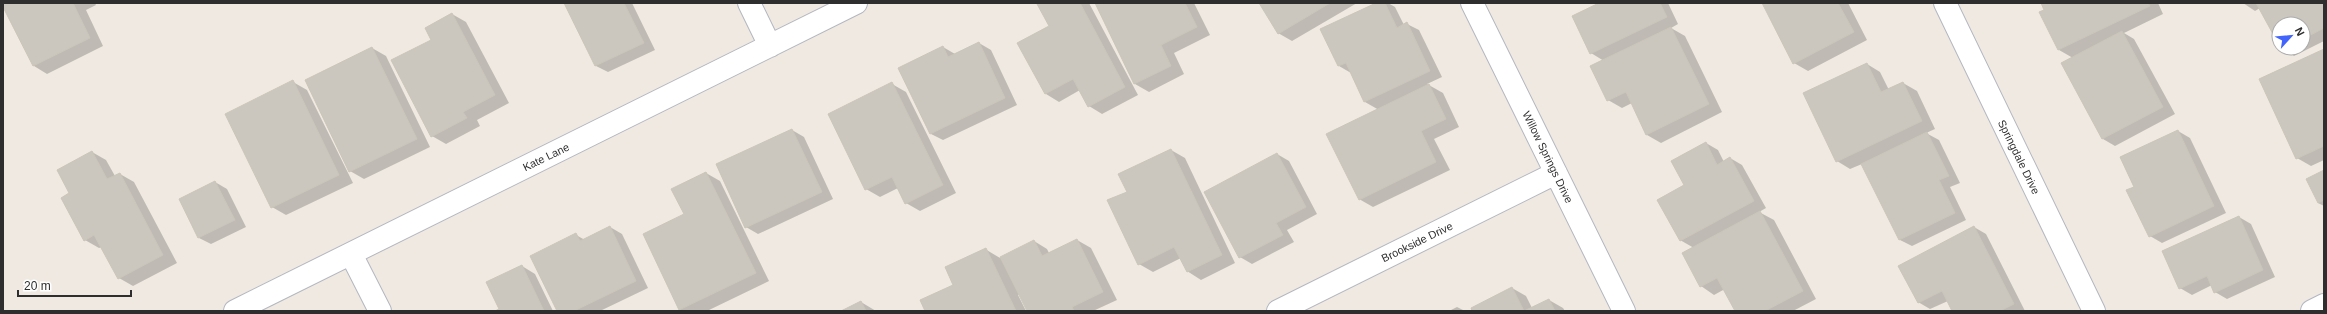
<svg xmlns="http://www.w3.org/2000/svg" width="2327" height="314" font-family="Arial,sans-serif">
  <rect width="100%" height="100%" fill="#efe9e1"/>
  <path fill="#0003" d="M3,3H95L96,5L86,10L103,46L47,74L34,66Z
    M566,3H632L655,50L608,72L596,66Z
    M1042,3H1089L1138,95L1102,114L1089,106L1080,90L1059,102L1046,94L1051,26Z
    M1096,3H1194L1210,35L1174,53L1184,74L1149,92L1135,84Z
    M1261,3H1357L1292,41L1278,33Z
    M1378,3H1388L1395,7L1404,25L1407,24L1419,30L1442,77L1427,84L1443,93L1459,127L1434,139L1450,170L1373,207L1359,199L1379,110L1365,102L1351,73L1339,66Z
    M1601,3H1668L1678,24L1671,28L1685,36L1722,112L1661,143L1647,135L1632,103L1622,108L1608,100L1604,61L1591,53Z
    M1763,3H1848L1867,40L1808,71L1794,63Z
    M2042,3H2158L2163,14L2124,33L2134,39L2175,114L2115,146L2103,139L2063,64L2073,58L2059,50Z
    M2243,3H2324V41L2294,56L2282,48H2303V24H2279V43L2260,8L2255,11Z
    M452,14L466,22L509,103L477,120L480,126L446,144L432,136V40Z
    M979,43L991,50L1017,105L943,140L931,134L943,47L955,54Z
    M372,48L386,56L430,147L364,179L350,171Z
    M2324,50V160L2311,166L2297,158Z
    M1867,64L1880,72L1889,90L1903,83L1917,91L1935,129L1926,133L1939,140L1960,183L1950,187L1966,220L1912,246L1900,240L1862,164L1850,169L1837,161Z
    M293,82L307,90L353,183L286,215L272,207Z
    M892,84L906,92L956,193L920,211L906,203L898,188L880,197L866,189Z
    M792,130L804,137L833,199L758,234L746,227Z
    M2178,131L2190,138L2226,213L2162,243L2150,236L2135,187Z
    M1706,143L1718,150L1724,162L1730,158L1742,165L1766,208L1759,212L1774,220L1816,299L1793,311H1736L1725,289L1714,295L1701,286L1694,248L1680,240L1686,186Z
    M1171,150L1185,158L1235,263L1201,280L1187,271L1181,258L1153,272L1139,264L1128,192Z
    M92,152L106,160L115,176L120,174L134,182L177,263L133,286L119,278L102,247L99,248L85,240L71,194Z
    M1277,154L1289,161L1317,214L1287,230L1294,242L1252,264L1240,257Z
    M2324,171V206L2318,203Z
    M706,173L720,181L769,281L707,311H683L680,310L644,235L685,215Z
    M215,182L227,189L246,227L211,244L199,238Z
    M2239,217L2251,224L2275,277L2227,299L2215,292L2212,285L2192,295L2180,288Z
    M610,227L622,234L648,288L600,311H558L576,235L585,240Z
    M1974,227L1986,234L2025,311H1953L1948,301L1930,309L1918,302Z
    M1077,240L1091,248L1117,300L1093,311H1028L1020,294L1018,295L1026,311H926L954,285L985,249L1000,258L1034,241L1047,249L1049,253Z
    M522,266L535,274L553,311H498L501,310Z
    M1512,288L1526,296L1532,308L1549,300L1563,308L1565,311H1473Z
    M861,302L876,311H844Z
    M1457,307L1465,311H1449Z"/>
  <path fill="#cbc7bf" stroke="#cbc5ba" d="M3,3H73L90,38L33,66L3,7Z
    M564,3H624L644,43L595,66Z
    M1040,3H1080L1125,87L1088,107L1073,79L1045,94L1017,43L1049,26L1037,4Z
    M1095,3H1185L1197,27L1161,45L1171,66L1134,84Z
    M1259,3H1330L1278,34Z
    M1376,3H1385L1397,28L1407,22L1430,71L1364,102L1346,63L1338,66L1320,29Z
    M1599,3H1660L1667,17L1590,54L1572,16Z
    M1762,3H1838L1854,32L1793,64Z
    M2041,3H2148L2150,6L2058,50L2039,12L2044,10Z
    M2256,3H2324V28L2303,39V24H2279V45Z
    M452,13L495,95L463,112L467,118L431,137L391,60L431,40L425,28Z
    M1671,27L1709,104L1646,135L1626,92L1607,101L1590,66Z
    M2122,31L2163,107L2102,139L2061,63Z
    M979,42L1005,98L930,134L898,68L943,46L948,57Z
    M372,47L417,139L349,172L305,80Z
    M2324,49V146L2296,159L2259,79Z
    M1867,63L1881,92L1903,82L1922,121L1836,162L1803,93Z
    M293,80L339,175L271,208L225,114Z
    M892,82L943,185L905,204L892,177L865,190L828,114Z
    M1429,84L1446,119L1421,131L1436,162L1359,200L1326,134Z
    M792,129L822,192L745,228L716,164Z
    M2178,130L2214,206L2149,237L2126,190L2134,187L2120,157Z
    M1927,132L1949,176L1939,180L1955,213L1899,240L1861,164Z
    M1706,142L1717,165L1730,157L1754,201L1680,241L1657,200L1684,185L1671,161Z
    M1171,149L1222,255L1187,272L1174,247L1138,265L1107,200L1127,192L1118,174Z
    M92,151L107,179L120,173L163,255L118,279L94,235L84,241L61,198L69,193L57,170Z
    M1277,153L1306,207L1276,223L1283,235L1239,258L1204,192Z
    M2324,170V200L2318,203L2306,179Z
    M706,172L756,273L679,310L643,234L684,214L671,189Z
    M215,181L235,220L198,238L179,199Z
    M1760,211L1803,291L1765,311H1735L1717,278L1700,287L1682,253Z
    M2239,216L2263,270L2214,293L2207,276L2179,289L2162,251Z
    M610,226L636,281L574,311H557L530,256L576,233L580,241Z
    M1974,226L2014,304L2000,311H1952L1942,291L1918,303L1898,266Z
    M1077,239L1103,292L1072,307L1074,311H1027L1000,257L1034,240L1042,256Z
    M986,248L1016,311H925L920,300L953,285L945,267Z
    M522,265L544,311H495L499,309L486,282Z
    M1512,287L1524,311L1549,299L1555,311H1472L1471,308Z
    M861,301L866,311H841Z"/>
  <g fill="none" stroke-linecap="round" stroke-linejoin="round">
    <g stroke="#b4b7c1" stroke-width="24">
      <path id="minor" d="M749,3L770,46
        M1472,3L1624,311
        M1945,3L2094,311
        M351,254L380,311
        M235,311L856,3
        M1278,311L1556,173
        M2312,311L2324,305"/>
    </g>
    <use href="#minor" stroke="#fff" stroke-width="22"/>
  </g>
  <g text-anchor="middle" stroke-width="4" stroke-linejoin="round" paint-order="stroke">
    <g font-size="11" fill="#2e2e2e" stroke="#fff">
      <text transform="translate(546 157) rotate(-26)" y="4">Kate Lane</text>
      <text transform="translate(1548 157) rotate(64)" y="4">Willow Springs Drive</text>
      <text transform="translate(2019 157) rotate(64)" y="4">Springdale Drive</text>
      <text transform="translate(1417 242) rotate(-26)" y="4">Brookside Drive</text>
    </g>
  </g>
  <rect width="2327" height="314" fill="none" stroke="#2e2e2e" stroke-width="8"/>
  <g transform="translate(2291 36) rotate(63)"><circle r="19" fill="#ffffff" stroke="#ababab"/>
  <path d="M0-3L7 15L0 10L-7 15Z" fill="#4264fb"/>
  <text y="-6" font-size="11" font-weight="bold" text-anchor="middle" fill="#2e2e2e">N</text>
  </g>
  <path d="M18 290v6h113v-6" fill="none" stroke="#2e2e2e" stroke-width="2"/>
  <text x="24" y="290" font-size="12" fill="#2e2e2e" stroke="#ffffff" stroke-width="3" paint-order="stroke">20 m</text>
</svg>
